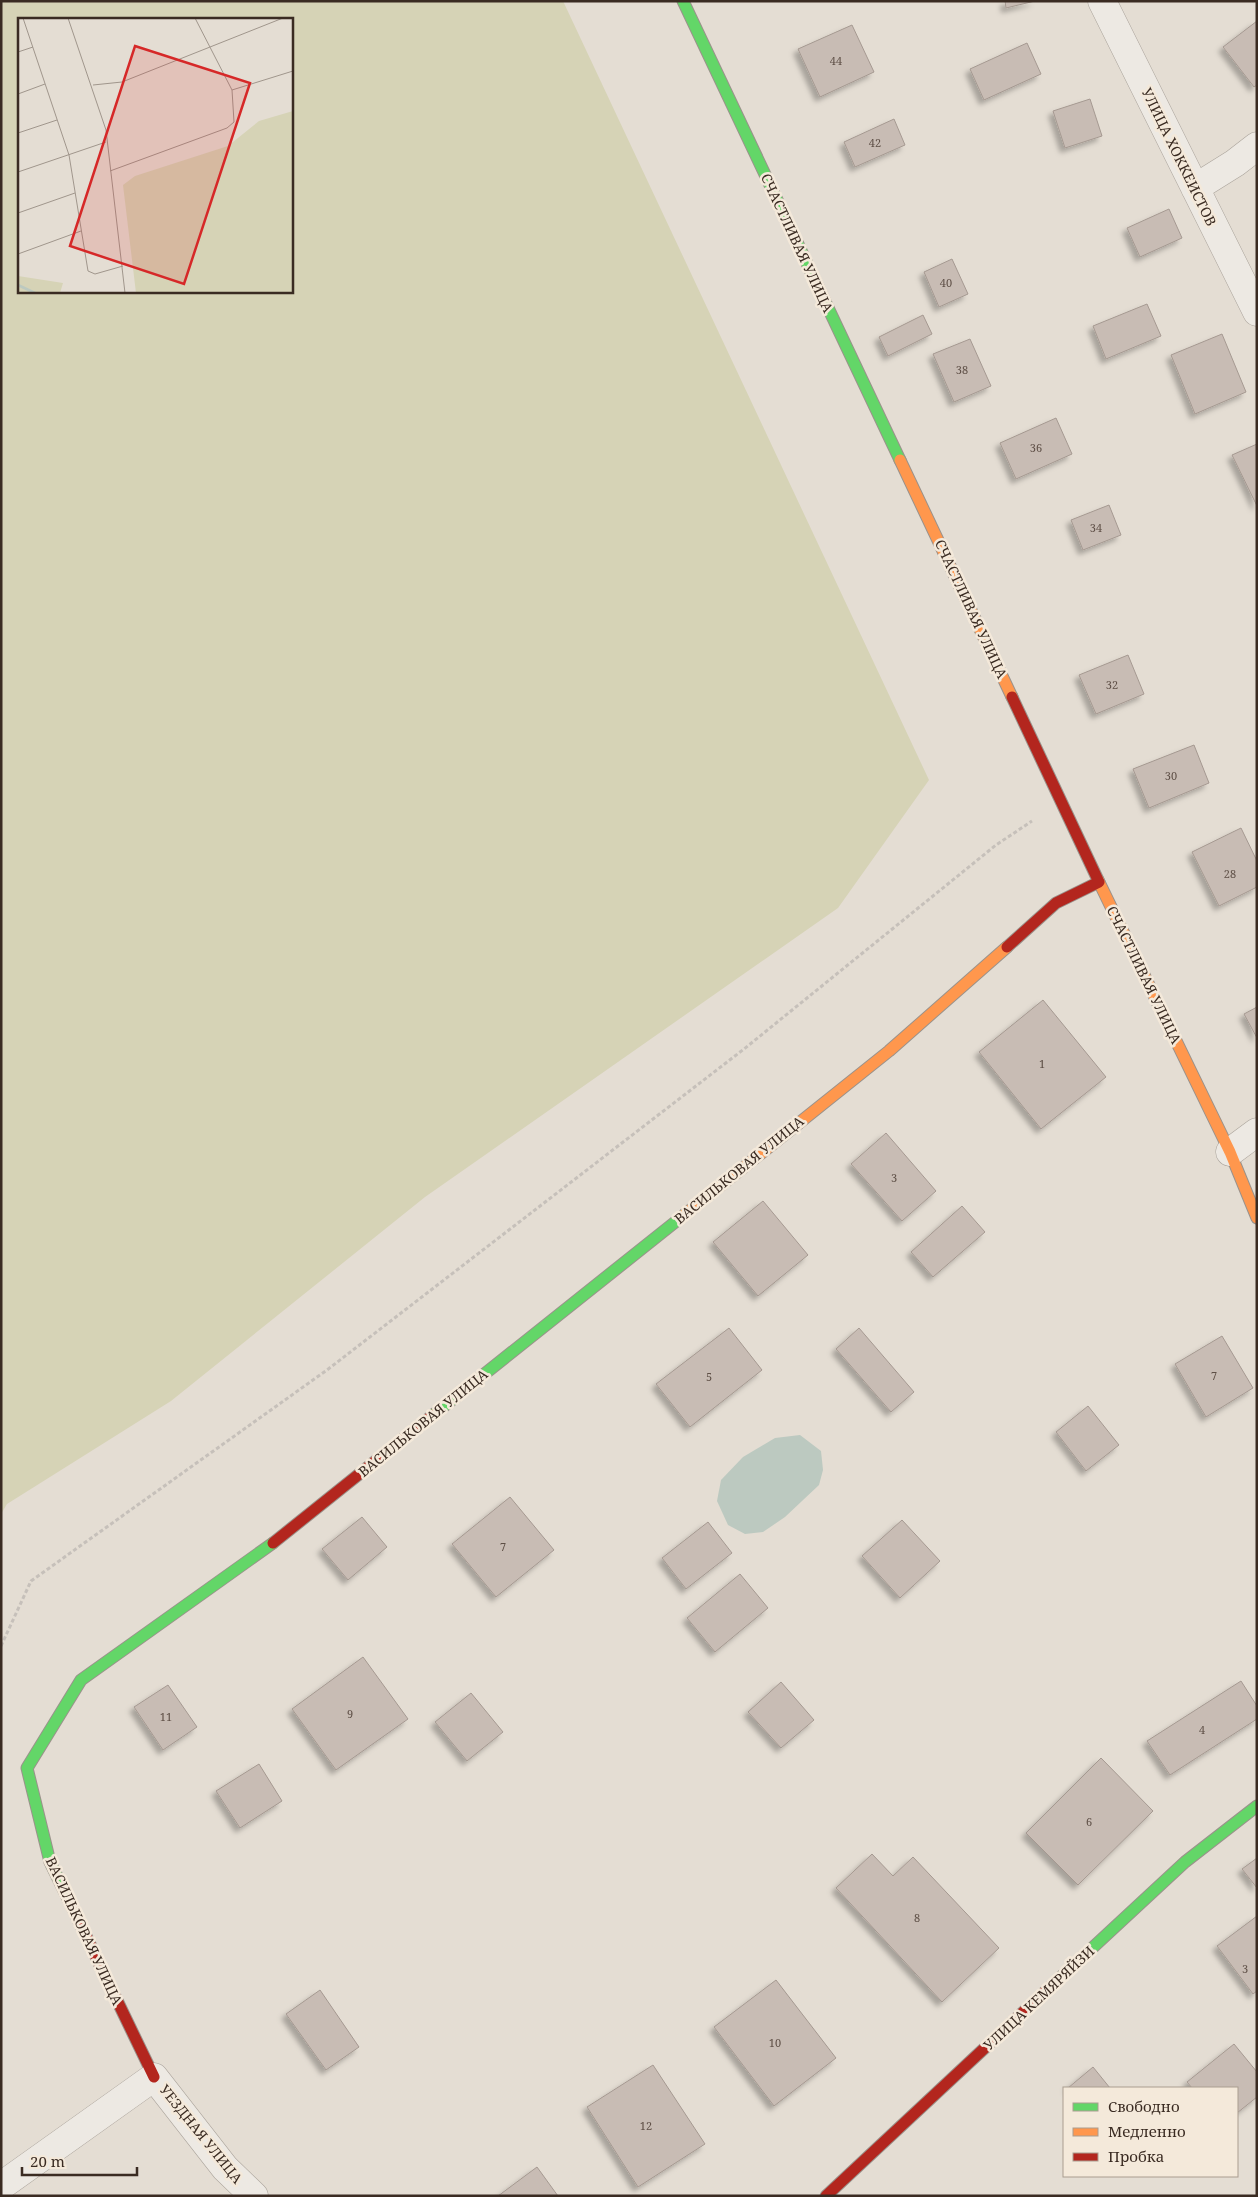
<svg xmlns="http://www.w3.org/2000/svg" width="1258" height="2197" font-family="'Noto Serif',serif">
  <defs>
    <filter id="shadow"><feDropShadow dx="-4.5" dy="4.5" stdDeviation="2.5" flood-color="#0004"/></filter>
  </defs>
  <rect width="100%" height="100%" fill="#e4ddd3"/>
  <path fill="#d6d3b6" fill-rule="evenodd" d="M1,1H563L929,780L838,908L425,1197L171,1401L7,1504L1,1514ZM19,19H291V291H19Z"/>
  <path fill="#bcc9c0" d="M800,1435L821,1451L823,1470L819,1485L785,1517L763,1532L745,1534L728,1525L717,1501L721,1480L743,1457L775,1438Z"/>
  <path fill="#c8bcb4" stroke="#a59991" filter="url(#shadow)" d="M1005,1H1035L1006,8Z
    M1257,21V85L1254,87L1223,47Z
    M852,25L874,72L820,97L798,49Z
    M1027,43L1041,74L984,100L970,69Z
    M1090,99L1102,136L1065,148L1053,111Z
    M894,119L905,145L855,167L844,142Z
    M1169,209L1182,238L1140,257L1127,228Z
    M952,259L968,294L939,307L924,272Z
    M1147,304L1161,336L1106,359L1093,326Z
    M923,315L932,334L888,356L879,337Z
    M1222,334L1246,392L1195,414L1171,355Z
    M970,339L991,386L954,402L933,354Z
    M1056,418L1072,454L1016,479L1000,443Z
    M1257,444V506L1232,455Z
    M1109,505L1121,535L1083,550L1071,520Z
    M1128,655L1144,694L1096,714L1079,675Z
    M1194,745L1209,783L1149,808L1133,769Z
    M1241,828L1257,861V887L1219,906L1192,852Z
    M1043,1000L1106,1077L1041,1129L979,1052Z
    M1257,1007V1038L1244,1014Z
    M886,1133L936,1191L902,1221L851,1164Z
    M763,1201L808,1255L758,1296L713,1242Z
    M962,1206L985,1232L933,1277L911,1252Z
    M729,1328L762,1370L690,1427L656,1384Z
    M859,1328L914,1392L891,1412L836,1349Z
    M1222,1336L1253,1388L1206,1417L1175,1364Z
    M1088,1406L1119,1445L1086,1471L1056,1432Z
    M510,1497L554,1550L496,1597L452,1544Z
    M362,1517L387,1547L348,1580L322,1549Z
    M902,1520L940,1561L900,1598L862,1556Z
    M708,1522L732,1553L686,1589L662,1558Z
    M740,1574L768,1608L715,1652L687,1618Z
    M363,1657L408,1719L336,1770L292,1709Z
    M1241,1681L1257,1706V1719L1170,1775L1147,1741Z
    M781,1682L814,1720L781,1748L748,1712Z
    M168,1685L197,1727L163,1750L134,1707Z
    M471,1693L503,1732L467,1761L435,1722Z
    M1101,1758L1153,1811L1078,1885L1026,1833Z
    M259,1764L282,1801L240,1828L216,1791Z
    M872,1854L893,1876L913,1857L999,1948L942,2002L836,1888Z
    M1257,1858V1888L1242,1869Z
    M1257,1916V1991L1253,1994L1217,1946Z
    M776,1980L836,2058L774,2106L714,2027Z
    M320,1990L359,2047L326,2070L286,2014Z
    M1234,2044L1257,2072V2097L1237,2113V2088H1192L1187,2082Z
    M653,2065L705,2144L638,2187L587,2107Z
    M1093,2067L1110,2088H1068Z
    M537,2167L558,2196H498Z"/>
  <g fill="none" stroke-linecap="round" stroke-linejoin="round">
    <g stroke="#aaa39b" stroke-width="29">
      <path id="street" d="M1102,1L1257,312
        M1195,188L1235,163L1257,146
        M1230,1152L1257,1132
        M1,2186L154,2077L225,2168L254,2196"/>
    </g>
    <g stroke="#9a928b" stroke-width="13">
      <path id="fast" d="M683,1L900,460
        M433,1415L684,1215
        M72,1907L50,1862L27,1768L81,1680L273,1543
        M1048,1989L1185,1862L1257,1806"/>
    </g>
    <g stroke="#9a928b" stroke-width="13">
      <path id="slow" d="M900,460L1012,697
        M1098,880L1230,1152L1257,1218
        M684,1215L889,1051L1007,947"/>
    </g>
    <g stroke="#9a928b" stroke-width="13">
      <path id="jam" d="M1012,697L1098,880
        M1007,947L1056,903L1099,882
        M273,1543L433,1415
        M72,1907L154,2077
        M826,2196L1048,1989"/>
    </g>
    <path stroke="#c6c0ba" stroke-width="3" stroke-dasharray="4 2.5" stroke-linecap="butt" d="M1,1646L31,1581L327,1370L744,1049L996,845L1032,821"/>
    <use href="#street" stroke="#ede9e3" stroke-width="28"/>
    <use href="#fast" stroke="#63d668" stroke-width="11"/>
    <use href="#slow" stroke="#ff974d" stroke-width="11"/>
    <use href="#jam" stroke="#b3261e" stroke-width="11"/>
  </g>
  <g text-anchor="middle" stroke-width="5" stroke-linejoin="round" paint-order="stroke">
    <g font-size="11" fill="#5e4f46">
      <text x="836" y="65">44</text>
      <text x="875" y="147">42</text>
      <text x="946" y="287">40</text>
      <text x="962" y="374">38</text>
      <text x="1036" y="452">36</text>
      <text x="1096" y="532">34</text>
      <text x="1112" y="689">32</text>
      <text x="1171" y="780">30</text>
      <text x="1230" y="878">28</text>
      <text x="1042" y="1068">1</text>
      <text x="894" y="1182">3</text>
      <text x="1214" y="1380">7</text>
      <text x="709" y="1381">5</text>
      <text x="503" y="1551">7</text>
      <text x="350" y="1718">9</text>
      <text x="166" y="1721">11</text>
      <text x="1202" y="1734">4</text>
      <text x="1089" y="1826">6</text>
      <text x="917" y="1922">8</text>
      <text x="1245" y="1973">3</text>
      <text x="775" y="2047">10</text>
      <text x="646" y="2130">12</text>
    </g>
    <g font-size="14" fill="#3a2b22" stroke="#f4e9da">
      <text transform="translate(1179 157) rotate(64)" y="5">УЛИЦА ХОККЕИСТОВ</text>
      <text transform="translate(797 243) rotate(65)" y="5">СЧАСТЛИВАЯ УЛИЦА</text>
      <text transform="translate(971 609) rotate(65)" y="5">СЧАСТЛИВАЯ УЛИЦА</text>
      <text transform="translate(1144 975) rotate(64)" y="5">СЧАСТЛИВАЯ УЛИЦА</text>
      <text transform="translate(739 1170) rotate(-39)" y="5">ВАСИЛЬКОВАЯ УЛИЦА</text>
      <text transform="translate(423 1423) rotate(-39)" y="5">ВАСИЛЬКОВАЯ УЛИЦА</text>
      <text transform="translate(84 1931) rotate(65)" y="5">ВАСИЛЬКОВАЯ УЛИЦА</text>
      <text transform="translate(1039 1998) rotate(-43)" y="5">УЛИЦА КЕМЯРЯЙЗИ</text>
      <text transform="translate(201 2134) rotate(51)" y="5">УЕЗДНАЯ УЛИЦА</text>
    </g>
  </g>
  <g transform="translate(18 18)">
    <rect width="275" height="275" fill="#e4ddd3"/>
    <path d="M275,93V275H118L105,167L117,158L210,128L241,103ZM0,258L45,265L42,275H0Z" fill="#d6d3b6"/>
    <path fill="none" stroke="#bcc9c0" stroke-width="2.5" d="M0,267L17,275"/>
    <path fill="none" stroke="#a0968c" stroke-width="1" d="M5,0L51,137L70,253L77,256L105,248M50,0L88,112L107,275M177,0L214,72L275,53M0,34L15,29M75,67L104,64L265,0M0,76L27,66M0,115L39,102M92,153L209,110L216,104L214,72M0,154L88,124M0,195L57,175M0,236L63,213"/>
    <path fill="#d62828" fill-opacity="0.15" stroke="#d62828" stroke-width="2.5" d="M117,28L232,65L166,266L52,228Z"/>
    <rect width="275" height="275" fill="none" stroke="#3a2b22" stroke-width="2.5"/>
  </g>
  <rect width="1258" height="2197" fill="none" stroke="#3a2b22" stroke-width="5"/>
  <rect x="1063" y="2087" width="175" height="90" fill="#f4e9da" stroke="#aa9d90"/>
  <rect x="1073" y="2103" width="25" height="8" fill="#63d668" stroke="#aa9d90"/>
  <text x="1108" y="2112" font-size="15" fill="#3a2b22">Свободно</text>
  <rect x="1073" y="2128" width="25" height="8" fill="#ff974d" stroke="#aa9d90"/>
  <text x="1108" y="2137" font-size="15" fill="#3a2b22">Медленно</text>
  <rect x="1073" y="2153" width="25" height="8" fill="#b3261e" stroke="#aa9d90"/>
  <text x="1108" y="2162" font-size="15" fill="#3a2b22">Пробка</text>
  <path d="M22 2167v8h115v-8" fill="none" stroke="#3a2b22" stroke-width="2.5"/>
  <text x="30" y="2167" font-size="15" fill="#3a2b22" stroke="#f4e9da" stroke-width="4" paint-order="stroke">20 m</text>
</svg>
